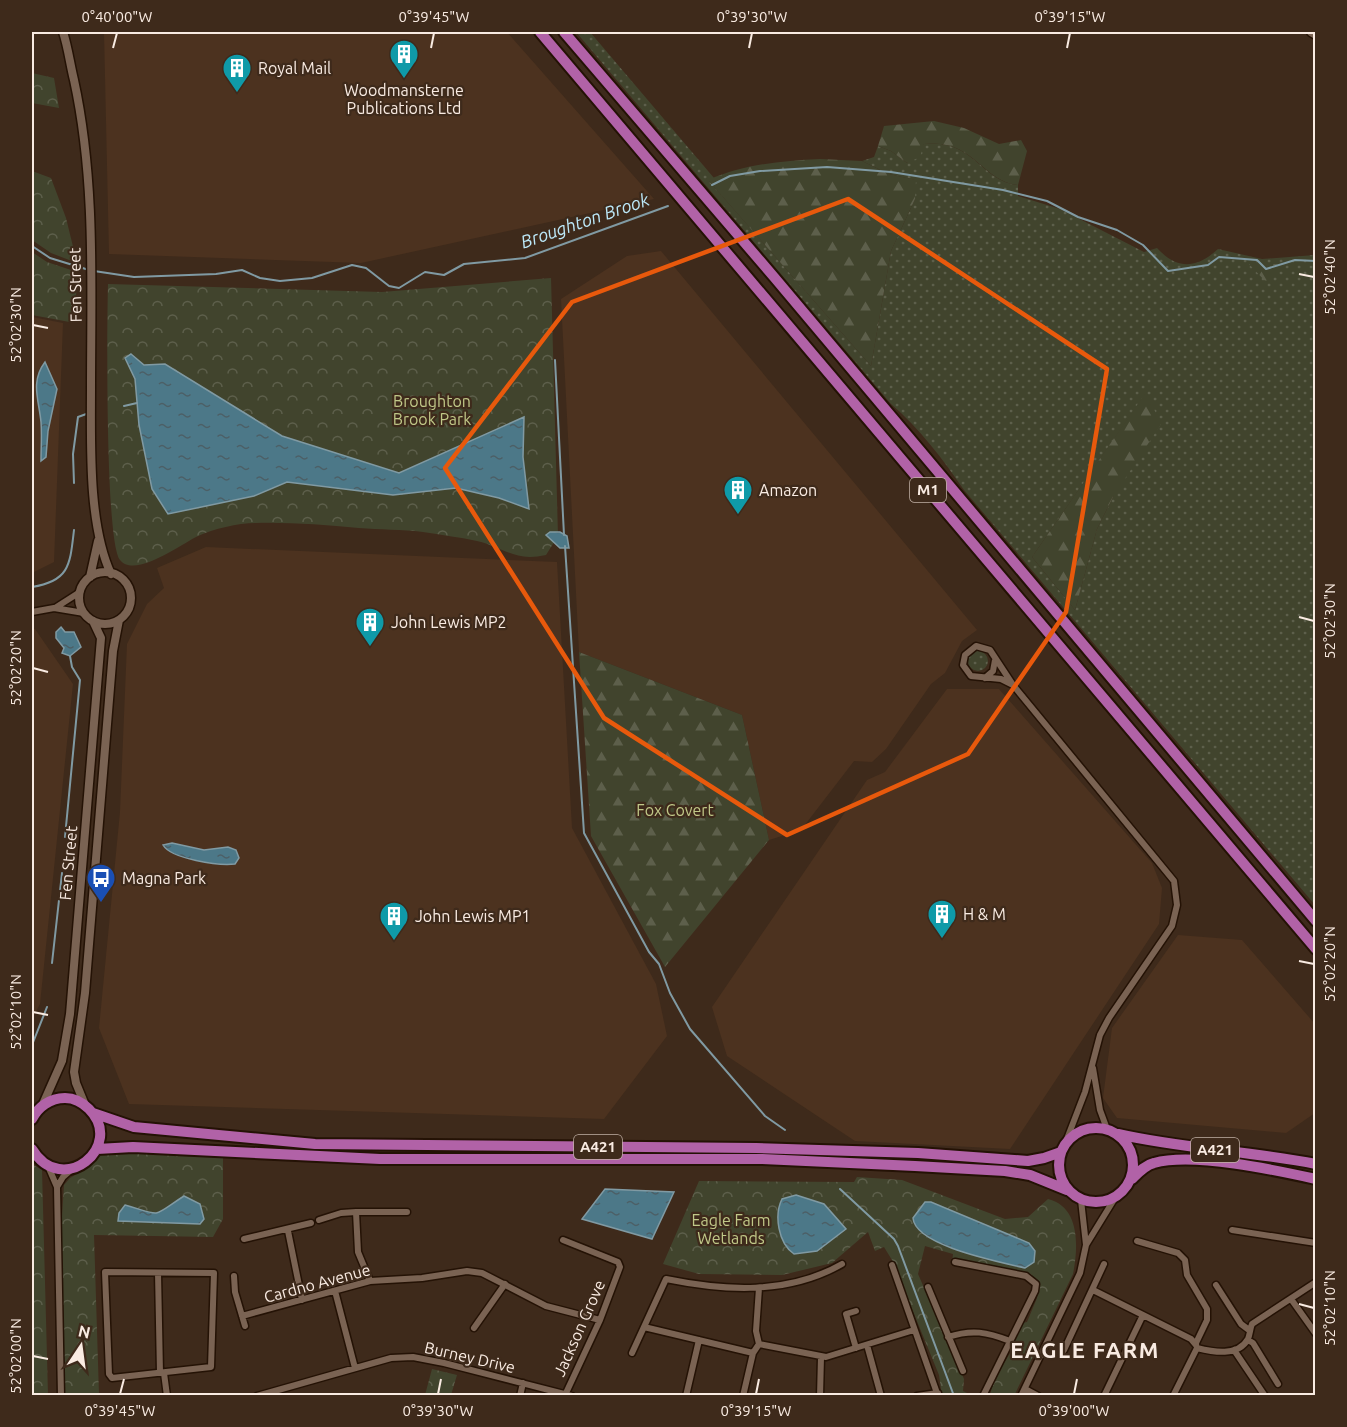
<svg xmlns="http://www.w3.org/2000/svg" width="1347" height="1427" font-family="Ubuntu,sans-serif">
  <defs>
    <pattern id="grass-dots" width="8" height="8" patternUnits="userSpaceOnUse" patternTransform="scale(1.5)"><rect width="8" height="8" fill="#41442d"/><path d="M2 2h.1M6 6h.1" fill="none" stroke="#5d5f4b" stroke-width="1.8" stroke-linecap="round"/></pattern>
    <pattern id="forest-firs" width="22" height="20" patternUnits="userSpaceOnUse" patternTransform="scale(1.5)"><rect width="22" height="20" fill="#41442d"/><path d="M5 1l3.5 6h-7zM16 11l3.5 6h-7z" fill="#5d5f4b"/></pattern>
    <pattern id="park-crowns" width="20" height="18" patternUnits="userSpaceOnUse" patternTransform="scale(1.5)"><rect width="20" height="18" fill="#41442d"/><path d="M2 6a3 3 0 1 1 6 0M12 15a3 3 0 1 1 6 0" fill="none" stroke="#5d5f4b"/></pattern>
    <pattern id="water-ripples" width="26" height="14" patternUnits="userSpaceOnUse" patternTransform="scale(1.5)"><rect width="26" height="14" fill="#4c7888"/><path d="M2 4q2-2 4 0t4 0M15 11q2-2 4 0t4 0" fill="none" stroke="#4c5f66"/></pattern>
  </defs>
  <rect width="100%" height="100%" fill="#3e2a1b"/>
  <path fill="#4c321f" d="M104,32H507L654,199L361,263L109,254Z
    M661,251L977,630L962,641L945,673L931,684L886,749L872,762L854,761L801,830L769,840L742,715L579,652L561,299L627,256Z
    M32,317L63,323L54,562L32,573Z
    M206,547L557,562L572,828L656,984L667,1036L604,1119L129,1104L99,1028L120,812L127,644L147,604L164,588L157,568Z
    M32,629H35L73,684L40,1004L32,1019Z
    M947,689H999L1152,863L1162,888L1159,924L1010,1149L855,1141L727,1056L712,1007L867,780L885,772Z
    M1178,935L1242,940L1315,1024V1113L1286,1133L1117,1118L1103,1098L1112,1028Z"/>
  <path fill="url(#grass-dots)" fill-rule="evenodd" d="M576,32H590L714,178L709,181L871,366L891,251L915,199V180L889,174L862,161L874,157L878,146L891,151L907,163L924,144C974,138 980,181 1018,185V196L1060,209L1144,252L1157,248C1177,270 1196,269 1218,249L1262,259L1315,255V905L964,490C942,458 920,429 891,404ZM1146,393L1113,497L1097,529L1075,610L1032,557Z
    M968 661a10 10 0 1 1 20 0a10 10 0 1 1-20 0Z"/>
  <path fill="url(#forest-firs)" d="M934,121L964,128L999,144L1021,140L1027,151L1018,185C981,181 974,138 924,144L920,157L907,163L891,151L878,146L884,126Z
    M820,159L862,161L889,174L916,180L915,199L891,251L871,366L708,180C745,164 780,161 820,159Z
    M1249,264H1276L1283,268L1266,282Z
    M1146,392L1161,424L1113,497L1097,529L1075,610L1032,557Z
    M579,652L742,715L769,840L665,967L591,836Z"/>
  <path fill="url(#park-crowns)" d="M32,73L54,78L59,108L32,103Z
    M32,171L51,178L66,218L77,263L51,253L32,240Z
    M32,252L47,262L77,272L75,323L32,315Z
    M551,278L558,536L546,555C514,562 506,548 477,541C459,537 441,535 423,532C402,529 380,530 359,528C324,525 290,522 255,523C238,523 213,529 198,536C183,543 135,579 120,560C105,541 107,322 108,284L382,292Z
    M102,1151L223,1157V1219L213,1237L94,1235L99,1395H65L61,1233L64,1185L70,1178L89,1167Z
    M32,1164L42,1170L48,1395H32Z
    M857,1177L902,1180L1005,1219L1028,1217L1048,1199C1081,1207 1078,1249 1073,1274L1014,1396L990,1395L994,1380L1013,1348L1012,1343L1022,1323L1027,1322L1037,1298L1039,1283L952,1264L953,1254L925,1246L918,1274L964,1379L963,1391L971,1395L942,1396L939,1375L892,1260L884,1247L875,1251L868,1232L832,1263L782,1275L699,1274L663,1264L699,1181L854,1182Z
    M432,1369L457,1375L451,1395H425Z"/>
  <path fill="url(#water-ripples)" stroke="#809aa3" stroke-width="1.5" d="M131,354L144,365L165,364L282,436L399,473L524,417L523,457L529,509L499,498L456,488L393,495L287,482L254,496L168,514L152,489L139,425L135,379L125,358Z
    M45,362L57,389L48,431L46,457L41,461C41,448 42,435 41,422C39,400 30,382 45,362Z
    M550,532H560L567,536L569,548H560L546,535Z
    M61,627L65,632H74L81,647L70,656L62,653L64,648L56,638V632Z
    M172,843L204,850L228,847L236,850L239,858L235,864C219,866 171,859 163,845Z
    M605,1189L674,1192L652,1239L582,1219Z
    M796,1195L824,1204L846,1229L817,1251L794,1254C778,1243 774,1215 782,1199Z
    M184,1196L200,1204L204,1219L200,1224L118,1221L119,1213L125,1205C164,1216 150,1218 184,1196Z
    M925,1202H931L1029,1243L1035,1251L1034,1262L1025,1268C1001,1262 915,1246 913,1218Z"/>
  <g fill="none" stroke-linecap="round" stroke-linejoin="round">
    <path stroke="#809aa3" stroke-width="2" d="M712,185L730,176L760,171L827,167L891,172L1003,190L1047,201L1078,217L1117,230L1143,245L1168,271L1208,265L1219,257L1257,260L1266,269L1295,260L1316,261
      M32,246L50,258L89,270
      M94,271L134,277L216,274L242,270L260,278L280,281L312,278L352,265L366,268L389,286L399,288L425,272L444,275L464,264L525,258L668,206
      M555,360L564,535
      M124,406L137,403
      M74,483L73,454L78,417L89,413
      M565,546L584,833L649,952L659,964L670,993L690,1029L765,1116L785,1130
      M32,587C70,581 70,564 74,530
      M65,837L80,680L72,667L70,656
      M52,963L62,873
      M32,1045L47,1007
      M840,1189L894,1239L898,1246L954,1396"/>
    <g stroke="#241205" stroke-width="9">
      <path id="street" d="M55,608L80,592
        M32,612L54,608L84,613
        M985,678L993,671L995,660
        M1013,685L1001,679L971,676L963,665L965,655L976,646L990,650L1013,685L1174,881L1177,905L1172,926L1109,1018L1100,1035L1085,1092L1065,1144
        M1093,1068L1100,1110L1107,1129
        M48,1166L57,1187L61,1396
        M57,1187L63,1177L72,1169
        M1081,1200L1086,1245
        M356,1212H407
        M319,1220L341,1213L356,1212L358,1252L370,1281
        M1232,1230L1316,1243
        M288,1231L302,1300
        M244,1239L311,1223
        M563,1240L618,1262L620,1267L600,1320L566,1393
        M1137,1241L1178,1253L1185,1260L1187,1275L1207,1309V1320L1196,1343
        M955,1262L1026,1276L1036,1284L1035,1291L983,1396
        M892,1265L938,1396
        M105,1272L214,1273L211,1367L112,1378L109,1374Z
        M158,1273L160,1373
        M234,1276L235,1292L245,1326
        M1216,1285L1241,1324L1249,1330
        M928,1287L963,1371
        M1093,1290L1191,1339L1196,1345
        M335,1291L355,1368
        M1291,1299L1316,1334
        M242,1316L370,1281L422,1278L467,1271L482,1273L546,1306L600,1320
        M644,1327L753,1353
        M474,1328L505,1284
        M948,1337C972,1329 987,1332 1010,1341
        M1248,1340L1253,1343L1278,1384
        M759,1344L756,1331L759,1288
        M867,1345L881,1396
        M856,1348L846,1314L856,1311
        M1064,1350L1104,1264
        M1234,1350L1265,1396
        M632,1353L666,1279C725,1291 788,1295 842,1264
        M164,1373L167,1396
        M1025,1389L1038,1396
        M257,1396L391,1358L413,1357L444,1363L572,1396
        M520,1396L523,1383
        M686,1396L699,1340
        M743,1396L753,1353L759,1344L826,1357L914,1330
        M820,1396L821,1357
        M917,1396L938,1393
        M1021,1396L1080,1273L1086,1245L1115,1198
        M1104,1396L1143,1315
        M1173,1396L1197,1348C1213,1352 1238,1357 1248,1339C1250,1334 1250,1329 1252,1324L1316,1282"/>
    </g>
    <g stroke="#241205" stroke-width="11">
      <path id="secondary" d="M63,32C68,47 70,64 74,80C96,181 91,287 91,389C91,445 88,524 111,574
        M1311,32L1316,35
        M79 598a26 26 0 1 1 52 0a26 26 0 1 1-52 0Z
        M90,577L98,541
        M43,1104L62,1061L70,1014L101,638L93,621
        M85,1105L76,1083L74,1072L85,993L113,651L119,620"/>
    </g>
    <g stroke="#241205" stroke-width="14">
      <path id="highway" d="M540,32L1316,949
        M564,32L774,277L1316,921
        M93,1113L134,1127L315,1144L756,1148L918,1153L1028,1161L1044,1158L1061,1152
        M32,1119C38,1107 50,1098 65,1098C74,1098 83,1103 89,1109C126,1146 62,1199 32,1149
        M1059 1165a37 37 0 1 1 74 0a37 37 0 1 1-74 0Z
        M1118,1134C1184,1149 1250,1151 1316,1164
        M97,1149L133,1147L380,1159H762L915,1166L1005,1171L1030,1175L1067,1190
        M1132,1179C1138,1173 1145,1165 1154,1163C1193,1152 1275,1170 1316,1179"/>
    </g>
    <use href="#street" stroke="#7a6353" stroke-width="6"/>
    <use href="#secondary" stroke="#7a6353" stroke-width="8"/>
    <use href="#highway" stroke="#b162a7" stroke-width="10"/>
  </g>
  <path fill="none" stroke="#e8590c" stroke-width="4.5" stroke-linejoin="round" d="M848,199L1107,369L1066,612L968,754L787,835L604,718L445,468L572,302Z"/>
  <path fill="none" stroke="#f9ebe2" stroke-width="2" d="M113,48L117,33M431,48L434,33M749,48L752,33M1067,48L1070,33M1299,274L1314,277M33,325L48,328M1299,617L1314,621M33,668L48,672M1299,961L1314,964M33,1012L48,1015M1299,1304L1314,1308M33,1356L48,1359M120,1394L124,1379M438,1394L441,1379M756,1394L759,1379M1074,1394L1077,1379"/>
  <defs>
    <g id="building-pin" transform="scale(1.5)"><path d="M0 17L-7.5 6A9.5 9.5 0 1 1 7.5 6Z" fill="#0f9aa8" stroke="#3e2a1b"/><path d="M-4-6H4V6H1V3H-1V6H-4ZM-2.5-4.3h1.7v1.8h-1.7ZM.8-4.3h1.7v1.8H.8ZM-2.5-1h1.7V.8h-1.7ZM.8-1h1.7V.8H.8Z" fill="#fff"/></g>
    <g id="bus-pin" transform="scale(1.5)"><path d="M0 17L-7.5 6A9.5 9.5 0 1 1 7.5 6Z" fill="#1a4fb4" stroke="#3e2a1b"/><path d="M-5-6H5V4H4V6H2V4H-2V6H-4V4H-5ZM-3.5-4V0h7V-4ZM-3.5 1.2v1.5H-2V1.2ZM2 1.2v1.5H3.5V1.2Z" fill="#fff"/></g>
  </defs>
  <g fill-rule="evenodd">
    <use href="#building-pin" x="404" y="54"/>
    <use href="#building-pin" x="237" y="68"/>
    <use href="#building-pin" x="738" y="490"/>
    <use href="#building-pin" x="370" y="622"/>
    <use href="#bus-pin" x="101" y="878"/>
    <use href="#building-pin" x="942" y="914"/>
    <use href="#building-pin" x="394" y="916"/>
  </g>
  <g text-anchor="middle" stroke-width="4.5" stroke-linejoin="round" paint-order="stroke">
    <g fill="#3e2a1b" stroke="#c1b1a6" stroke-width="1.5">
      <rect x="910" y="478" width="36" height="24" rx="4.5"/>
      <rect x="574" y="1135" width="48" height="24" rx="4.5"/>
      <rect x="1191" y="1138" width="48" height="24" rx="4.5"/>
    </g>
    <g font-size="15" font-weight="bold" fill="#f9ebe2">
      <text x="928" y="495">M1</text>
      <text x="598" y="1152">A421</text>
      <text x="1215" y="1155">A421</text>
    </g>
    <g font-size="16" fill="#f9ebe2" stroke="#3e2a1b" text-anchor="start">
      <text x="258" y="74">Royal Mail</text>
      <text x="404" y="96" text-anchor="middle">Woodmansterne<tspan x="404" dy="18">Publications Ltd</tspan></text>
      <text x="759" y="496">Amazon</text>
      <text x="391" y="628">John Lewis MP2</text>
      <text x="122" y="884">Magna Park</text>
      <text x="963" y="920">H &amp; M</text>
      <text x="415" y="922">John Lewis MP1</text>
    </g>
    <g font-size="16" fill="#f9ebe2" stroke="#3e2a1b">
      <text transform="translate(75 285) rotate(-91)" y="6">Fen Street</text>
      <text transform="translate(68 863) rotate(-85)" y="6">Fen Street</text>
      <text transform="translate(317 1283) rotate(-15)" y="6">Cardno Avenue</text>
      <text transform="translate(579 1328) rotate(-66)" y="6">Jackson Grove</text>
      <text transform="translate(470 1357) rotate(13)" y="6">Burney Drive</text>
    </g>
    <g font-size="16" fill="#c0c888" stroke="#3e2a1b">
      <text x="432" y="407">Broughton<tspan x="432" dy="18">Brook Park</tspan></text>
      <text x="675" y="816">Fox Covert</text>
      <text x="731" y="1226">Eagle Farm<tspan x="731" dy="18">Wetlands</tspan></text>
    </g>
    <g font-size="18" font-style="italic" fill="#bce8f8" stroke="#3e2a1b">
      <text transform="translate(585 221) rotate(-19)" y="6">Broughton Brook</text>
    </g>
    <g font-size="22" font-weight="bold" letter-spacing="1.5" fill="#f9ebe2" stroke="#3e2a1b">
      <text x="1085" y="1358">EAGLE FARM</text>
    </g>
  </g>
  <rect width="1347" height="1427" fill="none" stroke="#3e2a1b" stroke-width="66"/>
  <g transform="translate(81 1346) rotate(13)" stroke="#3e2a1b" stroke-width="4.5" paint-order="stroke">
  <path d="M0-4.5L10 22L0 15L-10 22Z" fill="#f9ebe2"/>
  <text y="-9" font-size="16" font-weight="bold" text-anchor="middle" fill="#f9ebe2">N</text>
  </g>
  <rect x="33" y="33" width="1281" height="1361" fill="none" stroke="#f9ebe2" stroke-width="2"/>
  <g font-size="15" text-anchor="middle" fill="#f9ebe2">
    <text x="117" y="22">0°40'00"W</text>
    <text x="434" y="22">0°39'45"W</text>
    <text x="752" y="22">0°39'30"W</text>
    <text x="1070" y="22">0°39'15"W</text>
    <text transform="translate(1330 277) rotate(-90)" y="5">52°02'40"N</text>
    <text transform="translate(16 325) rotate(-90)" y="5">52°02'30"N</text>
    <text transform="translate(1330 621) rotate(-90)" y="5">52°02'30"N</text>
    <text transform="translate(16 668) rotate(-90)" y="5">52°02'20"N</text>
    <text transform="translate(1330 964) rotate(-90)" y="5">52°02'20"N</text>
    <text transform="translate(16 1012) rotate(-90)" y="5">52°02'10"N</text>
    <text transform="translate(1330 1308) rotate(-90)" y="5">52°02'10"N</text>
    <text transform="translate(16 1356) rotate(-90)" y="5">52°02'00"N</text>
    <text x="120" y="1416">0°39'45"W</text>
    <text x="438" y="1416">0°39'30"W</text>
    <text x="756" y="1416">0°39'15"W</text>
    <text x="1074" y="1416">0°39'00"W</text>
  </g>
</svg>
